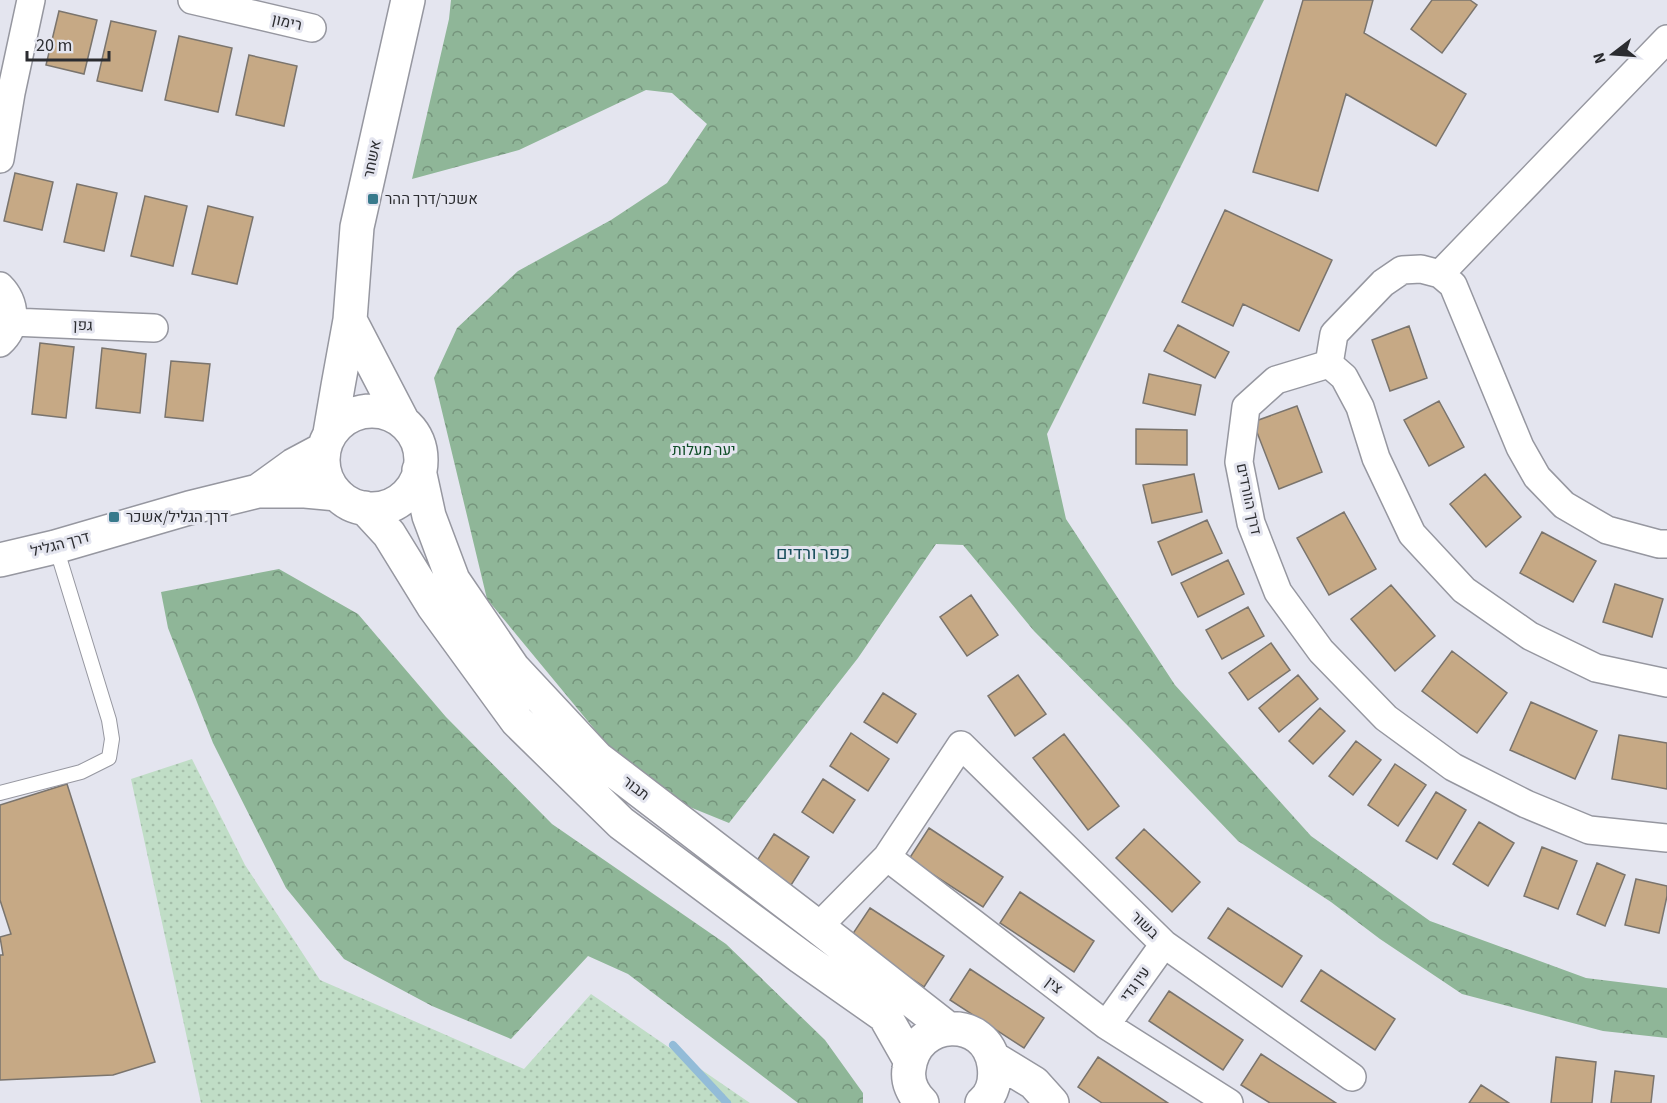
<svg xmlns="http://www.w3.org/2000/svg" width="1667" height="1103" font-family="'Source Sans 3',Heebo,sans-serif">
  <defs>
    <pattern id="grass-dots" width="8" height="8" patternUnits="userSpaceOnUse" patternTransform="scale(1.5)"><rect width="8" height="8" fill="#c0ddc6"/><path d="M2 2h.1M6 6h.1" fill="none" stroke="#a5beaa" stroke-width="1.8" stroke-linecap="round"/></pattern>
    <pattern id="forest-crowns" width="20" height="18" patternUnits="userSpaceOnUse" patternTransform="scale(1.5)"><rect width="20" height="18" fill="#8fb698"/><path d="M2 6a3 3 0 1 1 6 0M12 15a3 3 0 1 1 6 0" fill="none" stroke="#75947c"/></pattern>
  </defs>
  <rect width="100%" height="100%" fill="#e4e5ef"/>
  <path fill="url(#grass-dots)" d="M192,759L245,865L320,980L524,1069L591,994L750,1103H201L131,779Z"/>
  <path fill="url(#forest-crowns)" d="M451,0H1264L1047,434L1066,519L1175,685L1311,836L1430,921L1586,978L1667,988V1038L1603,1031L1462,994L1380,939L1331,902L1238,841L1131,729L1034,631L963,545L936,544L858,658L729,823L670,799L610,748L487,599L434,378L457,328L518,271L611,220L667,183L707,124L672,93L646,90L519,150L412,179L449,19Z
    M279,569L358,614L446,717L552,824L726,944L825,1040L863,1093V1103H798L628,974L588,956L511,1039L432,1006L344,959L286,888L213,743L168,628L161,592Z"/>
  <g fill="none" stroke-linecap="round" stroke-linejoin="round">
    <path stroke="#93bcd8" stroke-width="8" d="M673,1045L727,1103"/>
  </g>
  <path fill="#c6a985" stroke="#7a746d" stroke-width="1.5" d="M1303,0H1373L1364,33L1466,94L1436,146L1346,94L1318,191L1253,172Z
    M1432,0H1470L1477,5L1442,53L1411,29Z
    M59,11L97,20L84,74L46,65Z
    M111,21L156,31L142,91L97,81Z
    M179,36L232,48L218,112L165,100Z
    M249,55L297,66L284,126L236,115Z
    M15,173L53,182L42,230L4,221Z
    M77,184L117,193L104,251L64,242Z
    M145,196L187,206L173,266L131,256Z
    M208,206L253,217L237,284L192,274Z
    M1225,210L1332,260L1299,331L1243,304L1233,326L1182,302Z
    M1178,325L1229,352L1215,378L1164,351Z
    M1409,326L1427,378L1390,391L1372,340Z
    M40,343L74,347L66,418L32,414Z
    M102,348L146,354L140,413L96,408Z
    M171,361L210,364L203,421L165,417Z
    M1149,374L1201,385L1195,415L1143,403Z
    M1439,401L1464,447L1429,466L1404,420Z
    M1297,406L1322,472L1279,489L1253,422Z
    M1136,429L1187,430V465L1136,464Z
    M1194,474L1202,512L1152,523L1143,485Z
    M1485,474L1521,517L1486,547L1450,504Z
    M1344,512L1376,569L1329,595L1297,538Z
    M1207,520L1222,553L1172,575L1158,542Z
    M1542,532L1596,561L1573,602L1520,573Z
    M1228,560L1244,594L1198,617L1181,583Z
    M1615,584L1663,599L1652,637L1603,622Z
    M1391,585L1435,636L1395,671L1351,619Z
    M971,595L998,635L967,656L940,617Z
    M1248,607L1264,636L1222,659L1206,630Z
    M1271,643L1290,670L1248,700L1229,673Z
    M1452,651L1507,693L1477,733L1422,691Z
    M1018,675L1046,714L1015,736L988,696Z
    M1298,675L1318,699L1279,732L1259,708Z
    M883,693L916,714L897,743L864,722Z
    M1531,702L1597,731L1575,779L1510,750Z
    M1320,708L1345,731L1313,764L1289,741Z
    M851,733L889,759L868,791L830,766Z
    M1064,734L1119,806L1088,830L1033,758Z
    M1619,735L1667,743V789L1612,779Z
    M1356,741L1381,760L1353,795L1329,776Z
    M1395,764L1426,785L1398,826L1368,805Z
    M823,779L855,800L833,833L802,812Z
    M67,784L155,1062L113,1075L0,1080V955H3L0,937L11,934L0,900V805Z
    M1436,792L1466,810L1437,859L1406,841Z
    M1479,822L1514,843L1488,886L1453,864Z
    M929,828L1003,877L983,907L909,859Z
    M1144,829L1200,882L1172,912L1116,858Z
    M774,834L809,857L786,893L751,870Z
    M1542,847L1577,861L1558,909L1524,896Z
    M1597,863L1625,875L1605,926L1577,914Z
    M1636,879L1667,886V896L1659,933L1625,925Z
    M1020,892L1094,941L1074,972L1000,923Z
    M870,908L944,956L924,987L850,938Z
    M1228,908L1302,956L1282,987L1208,938Z
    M970,969L1044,1018L1024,1048L950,1000Z
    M1321,970L1395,1019L1375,1050L1301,1001Z
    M1169,991L1243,1040L1223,1070L1149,1021Z
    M1261,1054L1336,1103H1270L1241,1085Z
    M1098,1057L1168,1103H1102L1078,1087Z
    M1556,1057L1596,1062L1592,1103H1551Z
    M1615,1071L1654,1076L1651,1103H1611Z
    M1481,1085L1509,1103H1469Z"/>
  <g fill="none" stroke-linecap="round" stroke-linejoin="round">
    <g stroke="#9697a0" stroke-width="16">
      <path id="service" d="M0,793L81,772L109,758L112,739L109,720L56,547"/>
    </g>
    <g stroke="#9697a0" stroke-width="30">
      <path id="minor" d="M192,0L312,28
        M0,159L11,93L31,0
        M1440,274L1667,39
        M0,286C16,302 18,327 0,343
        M12,322L154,328
        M1329,364L1334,334L1383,283L1402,270L1421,269L1440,274L1453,285L1520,447L1537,477L1564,505L1607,530L1659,544H1667
        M1667,683L1596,668L1530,636L1464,590L1412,534L1376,458L1360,407L1344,377L1329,364L1276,380L1246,407L1239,462L1251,523L1278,592L1321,651L1386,718L1453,767L1526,804L1589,830L1667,838
        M887,857L1106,1025L1229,1103
        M818,927L887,857L961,745L1164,944L1352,1077
        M1106,1025L1164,944"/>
    </g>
    <g stroke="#9697a0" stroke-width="36">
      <path id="tertiary" d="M350,320L403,422
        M323 460a49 49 0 1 1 98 0a49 49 0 1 1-98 0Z
        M330,433L338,386L350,320L357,227L408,0
        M419,470L429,516L453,580L513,668L597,758L818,927L947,1028
        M258,491L294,465L324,449
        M365,508L389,534L434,607L517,721L621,823L801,957L885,1016L910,1060
        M0,560L55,547L189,508L258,491H305L337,494
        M993,1058L1034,1083L1052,1103
        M922,1103C913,1094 907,1082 909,1069C915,1017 987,1015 994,1065C996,1079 993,1094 982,1103"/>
    </g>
    <use href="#service" stroke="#fff" stroke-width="14"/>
    <use href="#minor" stroke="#fff" stroke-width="27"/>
    <use href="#tertiary" stroke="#fff" stroke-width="33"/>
  </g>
  <g fill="#387a8c" stroke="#e4e5ef" stroke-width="2">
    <rect x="367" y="193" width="12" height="12" rx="3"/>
    <rect x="108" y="511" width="12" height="12" rx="3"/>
  </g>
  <g text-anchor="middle" stroke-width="6" stroke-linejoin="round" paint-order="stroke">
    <g font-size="15" fill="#2b2c30" stroke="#e4e5ef">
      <text transform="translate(287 22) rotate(13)" y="5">רימון</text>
      <text transform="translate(372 159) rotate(-78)" y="5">אשחר</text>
      <text transform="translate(83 325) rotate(2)" y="5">גפן</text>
      <text transform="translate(1249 499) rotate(78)" y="5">דרך הוורדים</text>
      <text transform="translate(60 544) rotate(-15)" y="5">דרך הגליל</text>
      <text transform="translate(636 788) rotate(37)" y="5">תבור</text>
      <text transform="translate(1145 925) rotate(44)" y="5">בשור</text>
      <text transform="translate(1135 984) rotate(-54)" y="5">עין גדי</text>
      <text transform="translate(1054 985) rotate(38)" y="5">צין</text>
    </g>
    <g font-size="15" fill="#2b2c30" stroke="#e4e5ef" text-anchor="start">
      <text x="385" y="204">אשכר/דרך ההר</text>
      <text x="126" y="522">דרך הגליל/אשכר</text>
    </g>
    <g font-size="15" fill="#0b4b24" stroke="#e4e5ef">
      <text x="704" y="455">יער מעלות</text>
    </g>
    <g font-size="18" fill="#184e5c" stroke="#e4e5ef">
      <text x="813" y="559">כפר ורדים</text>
    </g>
  </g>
  <g transform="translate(1613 54) rotate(253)" stroke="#e4e5ef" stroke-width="4.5" paint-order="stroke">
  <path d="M0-4.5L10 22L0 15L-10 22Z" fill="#2b2c30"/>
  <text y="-9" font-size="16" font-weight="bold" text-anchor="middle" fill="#2b2c30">N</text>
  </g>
  <path d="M27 51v9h82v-9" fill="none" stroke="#2b2c30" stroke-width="3"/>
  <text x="36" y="51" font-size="18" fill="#2b2c30" stroke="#e4e5ef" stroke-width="4.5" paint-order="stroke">20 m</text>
</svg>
